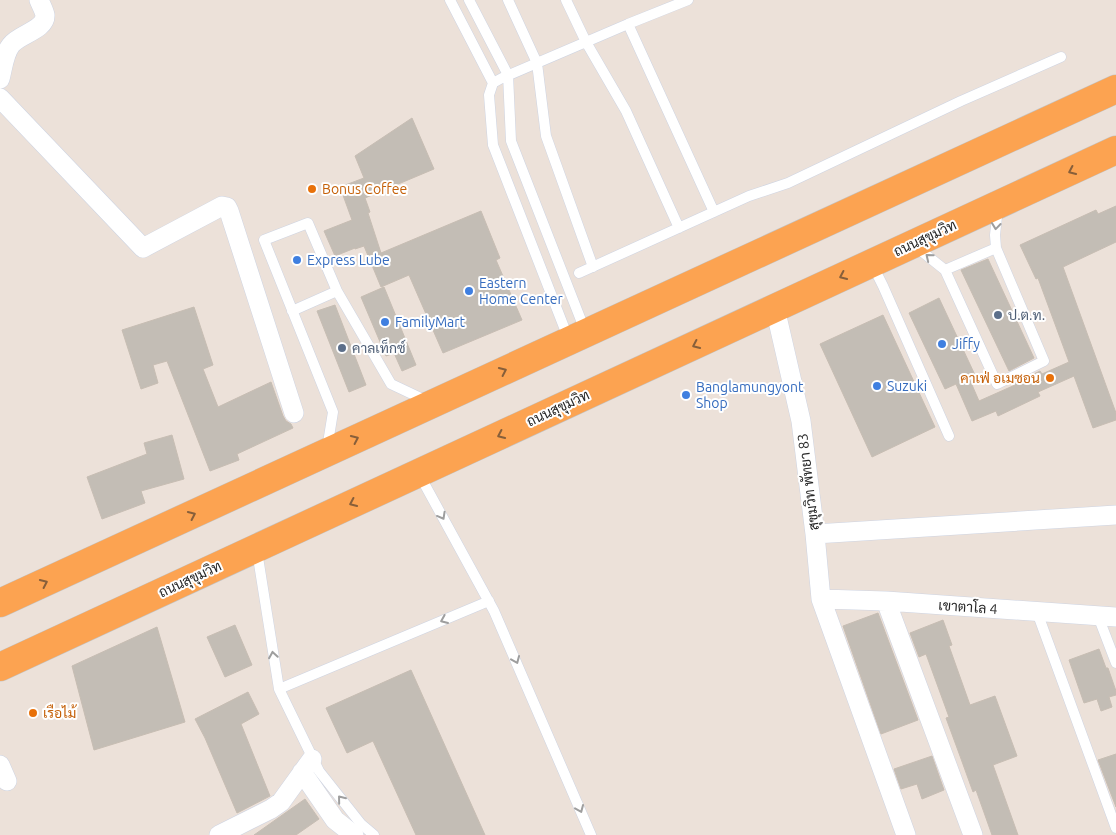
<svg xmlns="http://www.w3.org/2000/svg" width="1116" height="835" font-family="Ubuntu,Sarabun,sans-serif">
  <rect width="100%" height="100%" fill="#ece1d9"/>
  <path fill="#c3bdb5" stroke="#c7bdb3" d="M412,118L434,169L365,198L370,212L368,213L381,253L481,211L500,258L496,260L522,320L443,353L409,275L381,287L364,246L355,249V248L335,256L324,231L352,220L340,187L364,178L355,156Z
    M1116,206V242L1063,267L1116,413V420L1093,428L1074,376L1038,392L1040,396L998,416L996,411L972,421L956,384L945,389L909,313L939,298L975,375L969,378L979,401L1015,385V383L1040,371L1042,374L1069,362L1038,278L1036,279L1020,245L1096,210L1098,214Z
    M988,259L1034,358L1009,371L961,270Z
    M384,287L416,365L402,371L394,353L386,356L361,297Z
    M335,305L366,385L349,392L317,311Z
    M194,307L213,365L203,369L218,407L271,382L283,416L286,421L291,424L293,428L237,454L239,460L210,471L167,361L153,365L158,383L141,389L122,330Z
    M883,315L935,427L872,457L820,344Z
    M172,435L184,479L141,491L145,503L102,519L87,477L147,454L144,443Z
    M878,613L918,720L881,734L843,626Z
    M943,620L952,645L949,646L970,705L995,696L1017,756L993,765L1018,835H992L976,790L973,792L960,756L946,718L949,717L926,654L919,657L910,633Z
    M235,625L252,665L225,677L207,637Z
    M157,627L185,722L94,750L72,666Z
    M1099,649L1106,668H1108L1116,691V695L1109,697L1112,707L1101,711L1097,699L1084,703L1069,660Z
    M411,670L485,835H416L373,741L347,753L326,708Z
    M248,692L259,714L241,724L270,796L237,813L205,738L195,719Z
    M1116,754V807L1098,760Z
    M932,756L944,790L922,799L917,784L901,789L894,769Z
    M305,799L319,819L296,835H254Z"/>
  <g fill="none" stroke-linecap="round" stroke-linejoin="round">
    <g stroke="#ced4e2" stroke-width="11">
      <path id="service" d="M450,0L493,83
        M469,0L508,75L511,141L586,333
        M508,0L537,63L546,136L593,267
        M566,0L586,42L626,111L679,228
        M628,24L714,212
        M915,246L945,270L997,384L1044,361L996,248L995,235L998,207
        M872,264L883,286L949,436
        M945,270L996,248
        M579,273L749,196L788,183L961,101L1061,57
        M292,311L337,291L391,384L427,401
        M569,340L493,145L489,95L493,83L502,78L628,24L688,0
        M327,449L333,412L264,240L308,223L337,291
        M419,474L494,611L591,835
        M257,551L279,689L319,771L361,824L374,835
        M1037,612L1116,828
        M1098,616L1116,663
        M279,689L489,601"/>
    </g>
    <g stroke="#ced4e2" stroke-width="20">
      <path id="minor" d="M0,79C3,68 4,54 11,45C19,34 46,30 45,15C44,10 41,5 39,0
        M0,98L143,248L222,206L227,207L229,211L294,413
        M775,308L801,421L815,534L821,599L906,835
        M815,534L1116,515
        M821,599L886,601L1116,617
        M886,601L973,835
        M0,765L7,781
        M302,772L335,820L354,835
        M219,835L271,809L281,802L312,759"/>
    </g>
    <g stroke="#c3c3c3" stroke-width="29">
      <path id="trunk" d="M0,603L1116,89
        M0,667L1116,150"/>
    </g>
    <use href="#service" stroke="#fff" stroke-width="10"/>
    <use href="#minor" stroke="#fff" stroke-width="19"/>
    <use href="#trunk" stroke="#fca351" stroke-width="28"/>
  </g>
  <defs><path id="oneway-chevron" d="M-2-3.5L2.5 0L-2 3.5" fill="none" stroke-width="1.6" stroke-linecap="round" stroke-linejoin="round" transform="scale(1.25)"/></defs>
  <g stroke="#875f3a">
    <use href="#oneway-chevron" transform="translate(1072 171) rotate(155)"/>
    <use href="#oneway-chevron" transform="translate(843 276) rotate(155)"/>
    <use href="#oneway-chevron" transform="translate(696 345) rotate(155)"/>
    <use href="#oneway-chevron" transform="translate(503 371) rotate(-25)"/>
    <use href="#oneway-chevron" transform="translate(501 435) rotate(155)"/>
    <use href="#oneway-chevron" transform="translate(355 439) rotate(-25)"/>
    <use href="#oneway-chevron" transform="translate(353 503) rotate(155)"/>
    <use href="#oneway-chevron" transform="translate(192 515) rotate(-25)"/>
    <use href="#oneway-chevron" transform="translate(44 583) rotate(-25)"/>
  </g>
  <g stroke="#9e9e9e">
    <use href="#oneway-chevron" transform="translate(996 226) rotate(96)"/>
    <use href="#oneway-chevron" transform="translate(929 257) rotate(-141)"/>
    <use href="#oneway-chevron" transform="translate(442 516) rotate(61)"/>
    <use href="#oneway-chevron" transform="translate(444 620) rotate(157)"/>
    <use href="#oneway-chevron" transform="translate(273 655) rotate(-99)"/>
    <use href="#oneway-chevron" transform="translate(516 660) rotate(67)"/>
    <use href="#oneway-chevron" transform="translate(341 799) rotate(-129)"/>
    <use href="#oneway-chevron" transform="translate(580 809) rotate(67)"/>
  </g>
  <g fill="#e8710a" stroke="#fff" stroke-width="2">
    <circle cx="312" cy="189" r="5"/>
    <circle cx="1050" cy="378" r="5"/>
    <circle cx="33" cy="713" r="5"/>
  </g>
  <g fill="#3f7fe0" stroke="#fff" stroke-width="2">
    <circle cx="297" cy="260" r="5"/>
    <circle cx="469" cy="291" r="5"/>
    <circle cx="385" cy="322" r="5"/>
    <circle cx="942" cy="344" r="5"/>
    <circle cx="877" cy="386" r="5"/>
    <circle cx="686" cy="395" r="5"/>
  </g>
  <g fill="#5c6f8a" stroke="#fff" stroke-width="2">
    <circle cx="998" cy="315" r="5"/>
    <circle cx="342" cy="348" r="5"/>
  </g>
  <g text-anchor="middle" stroke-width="4" stroke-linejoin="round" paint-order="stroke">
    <g font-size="14" fill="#c56008" stroke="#fff" text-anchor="start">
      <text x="322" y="194">Bonus Coffee</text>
      <text x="1040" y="383" text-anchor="end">คาเฟ่ อเมซอน</text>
      <text x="43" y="718">เรือไม้</text>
    </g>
    <g font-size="14" fill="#282828" stroke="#fff">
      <text transform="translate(925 238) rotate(-25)" y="5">ถนนสุขุมวิท</text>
      <text transform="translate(558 408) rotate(-25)" y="5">ถนนสุขุมวิท</text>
      <text transform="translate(808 482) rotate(-97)" y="5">สุขุมวิท พัทยา 83</text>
      <text transform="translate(190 579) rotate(-25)" y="5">ถนนสุขุมวิท</text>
      <text transform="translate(968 607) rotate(4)" y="5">เขาตาโล 4</text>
    </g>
    <g font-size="14" fill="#366cbe" stroke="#fff" text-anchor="start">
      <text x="307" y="265">Express Lube</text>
      <text x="479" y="288">Eastern<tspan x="479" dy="16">Home Center</tspan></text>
      <text x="395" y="327">FamilyMart</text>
      <text x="952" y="349">Jiffy</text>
      <text x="887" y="391">Suzuki</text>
      <text x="696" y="392">Banglamungyont<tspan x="696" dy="16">Shop</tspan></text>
    </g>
    <g font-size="14" fill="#4e5e75" stroke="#fff" text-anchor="start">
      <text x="1008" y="320">ป.ต.ท.</text>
      <text x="352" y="353">คาลเท็กซ์</text>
    </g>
  </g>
</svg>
